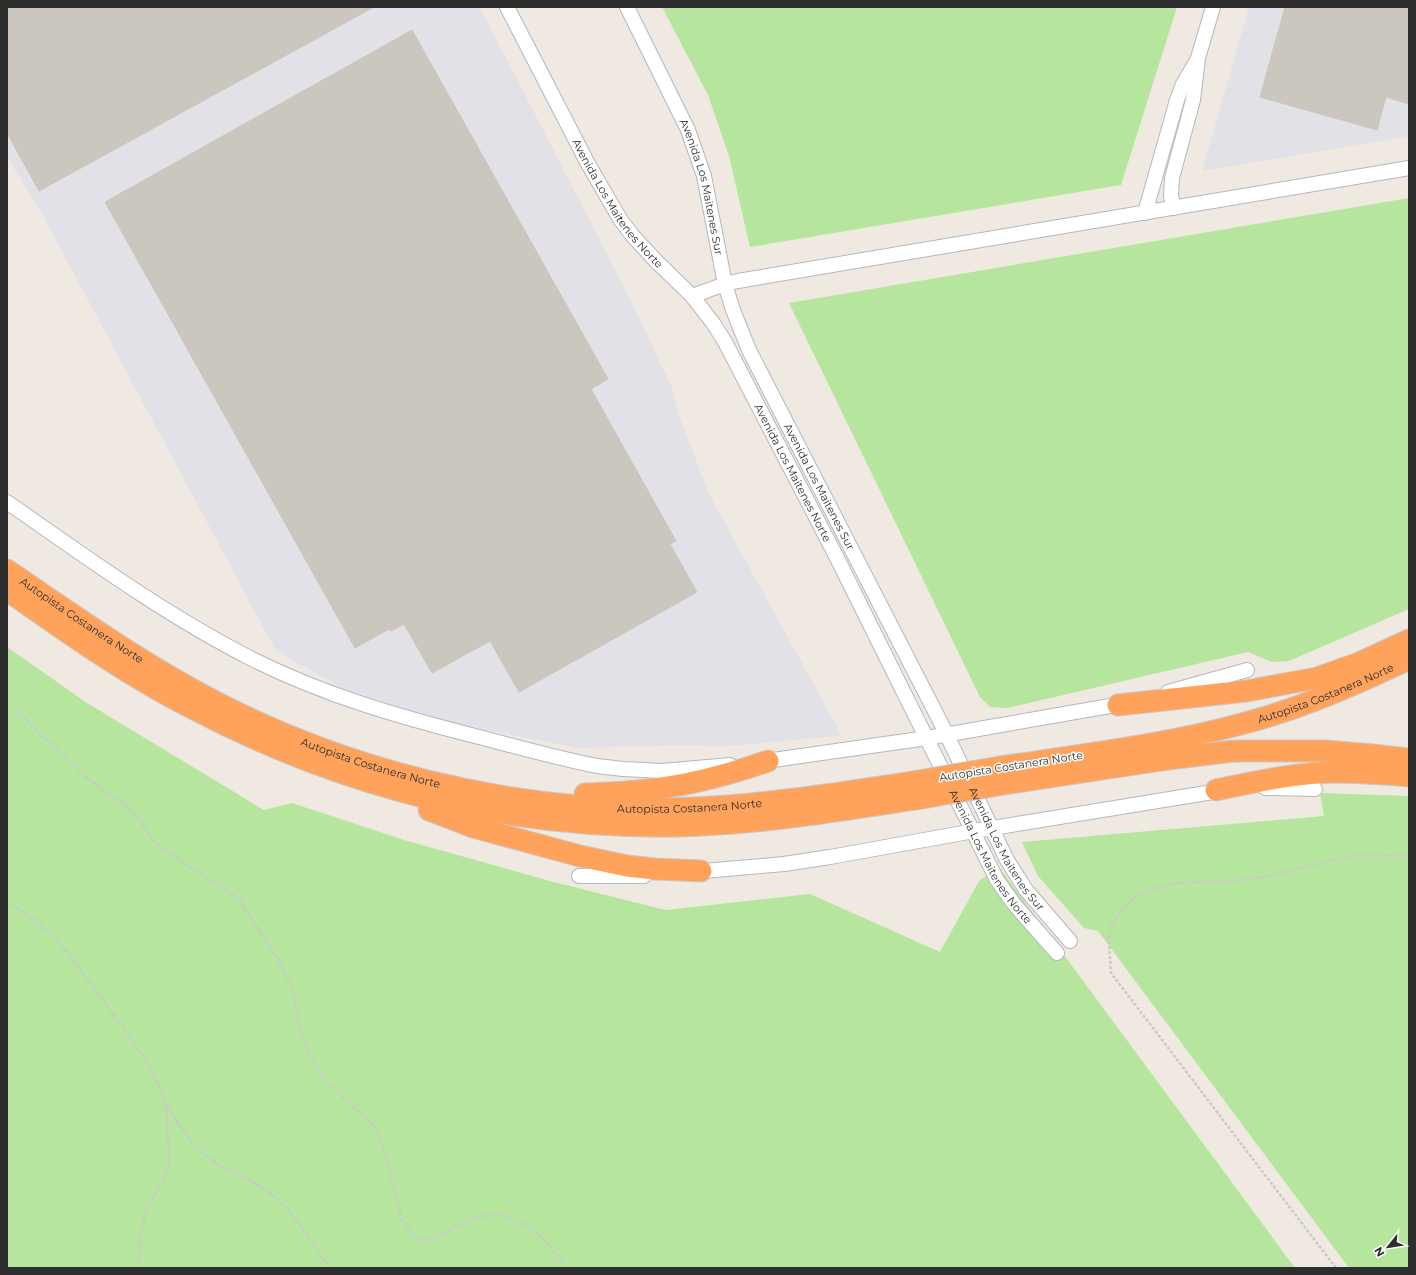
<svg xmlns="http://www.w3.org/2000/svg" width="1416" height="1275" font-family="Montserrat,sans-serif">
  <rect width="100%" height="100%" fill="#efe9e1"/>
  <path fill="#e3e1e8" d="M7,7H480L632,303L672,388L680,419L710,496L836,725L840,736L718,747L694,745L578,748L438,720L342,688L276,651L43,216L7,157Z
    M1249,7H1409V136L1202,171Z"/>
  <path fill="#b6e59e" d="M662,7H1177L1121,185L750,247L729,156L708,95Z
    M1409,198V609L1289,661L1272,662L1248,652L1007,708L990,707L980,697L789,303Z
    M7,647L87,703L264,810L292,803L404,840L550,881L666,910L810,894L940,952L979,881L999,867L1295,1268H7Z
    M1320,793L1409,796V1268H1349L1098,931L1084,928L1038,876L1022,842L1324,816Z"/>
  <path fill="#cbc7bf" stroke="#cbc5ba" d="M7,7H374L39,191L7,133Z
    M1285,7H1409V104L1386,97L1377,130L1260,97Z
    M412,30L608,379L591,389L676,541L670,544L697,592L519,692L490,641L432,673L404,624L391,631L389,629L355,648L105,202Z"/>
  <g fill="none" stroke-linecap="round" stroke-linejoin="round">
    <g stroke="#b4b7c1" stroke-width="16">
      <g id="minor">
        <path id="s1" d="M507,7L587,162L620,219L632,235L655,260L692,296L713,323L725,342L836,556L997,880L1014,904L1057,953"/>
        <path id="s2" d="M627,7L688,130L704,176L725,284L733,310L749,350L942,725L1007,860L1026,890L1070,941"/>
        <path d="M1174,208L1171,196L1172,178L1193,100L1198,58L1213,7"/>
        <path d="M1145,213L1177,100L1183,84L1196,62"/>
        <path d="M692,296L725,284L738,281L1409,168"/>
        <path d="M7,502C86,557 164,614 250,658C323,695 400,717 479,737C518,747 557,758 597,766L623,769L662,771L730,765"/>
        <path d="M1168,692L1247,670"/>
        <path d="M759,762L927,738L1127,703"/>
        <path d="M1265,788L1315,789"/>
        <path d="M692,872L784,864L830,857L974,831L1225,790"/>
        <path d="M579,876H644"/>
      </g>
    </g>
    <g stroke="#c9c9c9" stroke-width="23">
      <g id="highway">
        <path id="s3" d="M7,570C84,623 161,677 246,717C382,781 541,815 692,808C766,805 840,793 913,782"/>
        <path d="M7,590C65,631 124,673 188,706C341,787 506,829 679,826C761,824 842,810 922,798"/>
        <path d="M1118,705L1246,691L1317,678L1359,663L1409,640"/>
        <path id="s4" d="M1000,767C1082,755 1165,745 1245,723C1302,708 1356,684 1409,659"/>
        <path d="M1010,783L1168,759L1234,751H1326L1373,755L1409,759"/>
        <path d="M1216,790C1255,782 1295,773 1335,772C1360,772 1384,774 1409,776"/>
        <path d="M585,794C602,793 619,793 637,791C682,787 725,776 768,761"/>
        <path d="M429,810L473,827L580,856L627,866L655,869L701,871"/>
      </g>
    </g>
    <path stroke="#c9c9c9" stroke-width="2.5" stroke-dasharray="3 2" stroke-linecap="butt" d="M7,707L19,713L86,777L133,811L155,842L185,864L223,887L240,901L279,961L292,988L299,1026L311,1058L327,1083L375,1126L385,1152L402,1220L412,1233L424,1241L436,1237L475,1217L502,1214L526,1225L544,1239L567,1268
      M7,903L34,919L58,941L93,986L150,1066L166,1105L191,1142L218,1165L250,1180L277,1198L294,1217L330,1268
      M138,1268L141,1234L146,1210L163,1182L169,1162L166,1105
      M1336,1268L1111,973L1109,943L1111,926L1121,911L1132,899L1151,889L1178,883L1228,881L1259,878L1352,856L1409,855"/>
    <use href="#minor" stroke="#fff" stroke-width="14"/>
    <use href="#highway" stroke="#ffa35c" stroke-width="21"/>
    <g stroke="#c9c9c9" stroke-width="23" stroke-linecap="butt">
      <path id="highway-bridge" d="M913,782L1000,767
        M922,798L1010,783"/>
    </g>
    <use href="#highway-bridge" stroke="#ffa35c" stroke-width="21"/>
  </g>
  <g text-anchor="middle" stroke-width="3" stroke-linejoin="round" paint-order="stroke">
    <g font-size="11" fill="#2e2e2e" stroke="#fff">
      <text dy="4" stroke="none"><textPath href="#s2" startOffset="196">Avenida Los Maitenes Sur</textPath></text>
      <text dy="4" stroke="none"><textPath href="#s1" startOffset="226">Avenida Los Maitenes Norte</textPath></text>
      <text dy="4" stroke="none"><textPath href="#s1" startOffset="550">Avenida Los Maitenes Norte</textPath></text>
      <text dy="4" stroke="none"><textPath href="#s2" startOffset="520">Avenida Los Maitenes Sur</textPath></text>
      <text dy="4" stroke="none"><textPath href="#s3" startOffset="90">Autopista Costanera Norte</textPath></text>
      <text dy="4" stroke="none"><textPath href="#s4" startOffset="335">Autopista Costanera Norte</textPath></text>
      <text dy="4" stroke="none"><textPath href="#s3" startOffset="414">Autopista Costanera Norte</textPath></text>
      <text transform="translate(1011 766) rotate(-9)" y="4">Autopista Costanera Norte</text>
      <text dy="4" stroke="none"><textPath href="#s3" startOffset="738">Autopista Costanera Norte</textPath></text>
      <text dy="4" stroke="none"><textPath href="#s2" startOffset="928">Avenida Los Maitenes Sur</textPath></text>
      <text dy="4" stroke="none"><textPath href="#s1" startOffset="982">Avenida Los Maitenes Norte</textPath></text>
    </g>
  </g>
  <rect width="1416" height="1275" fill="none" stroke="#2e2e2e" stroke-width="16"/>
  <g transform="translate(1388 1247) rotate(240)" stroke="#ffffff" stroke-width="3" paint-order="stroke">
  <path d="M0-3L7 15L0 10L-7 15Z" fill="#2e2e2e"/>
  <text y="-6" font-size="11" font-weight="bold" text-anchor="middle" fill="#2e2e2e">N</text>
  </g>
</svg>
